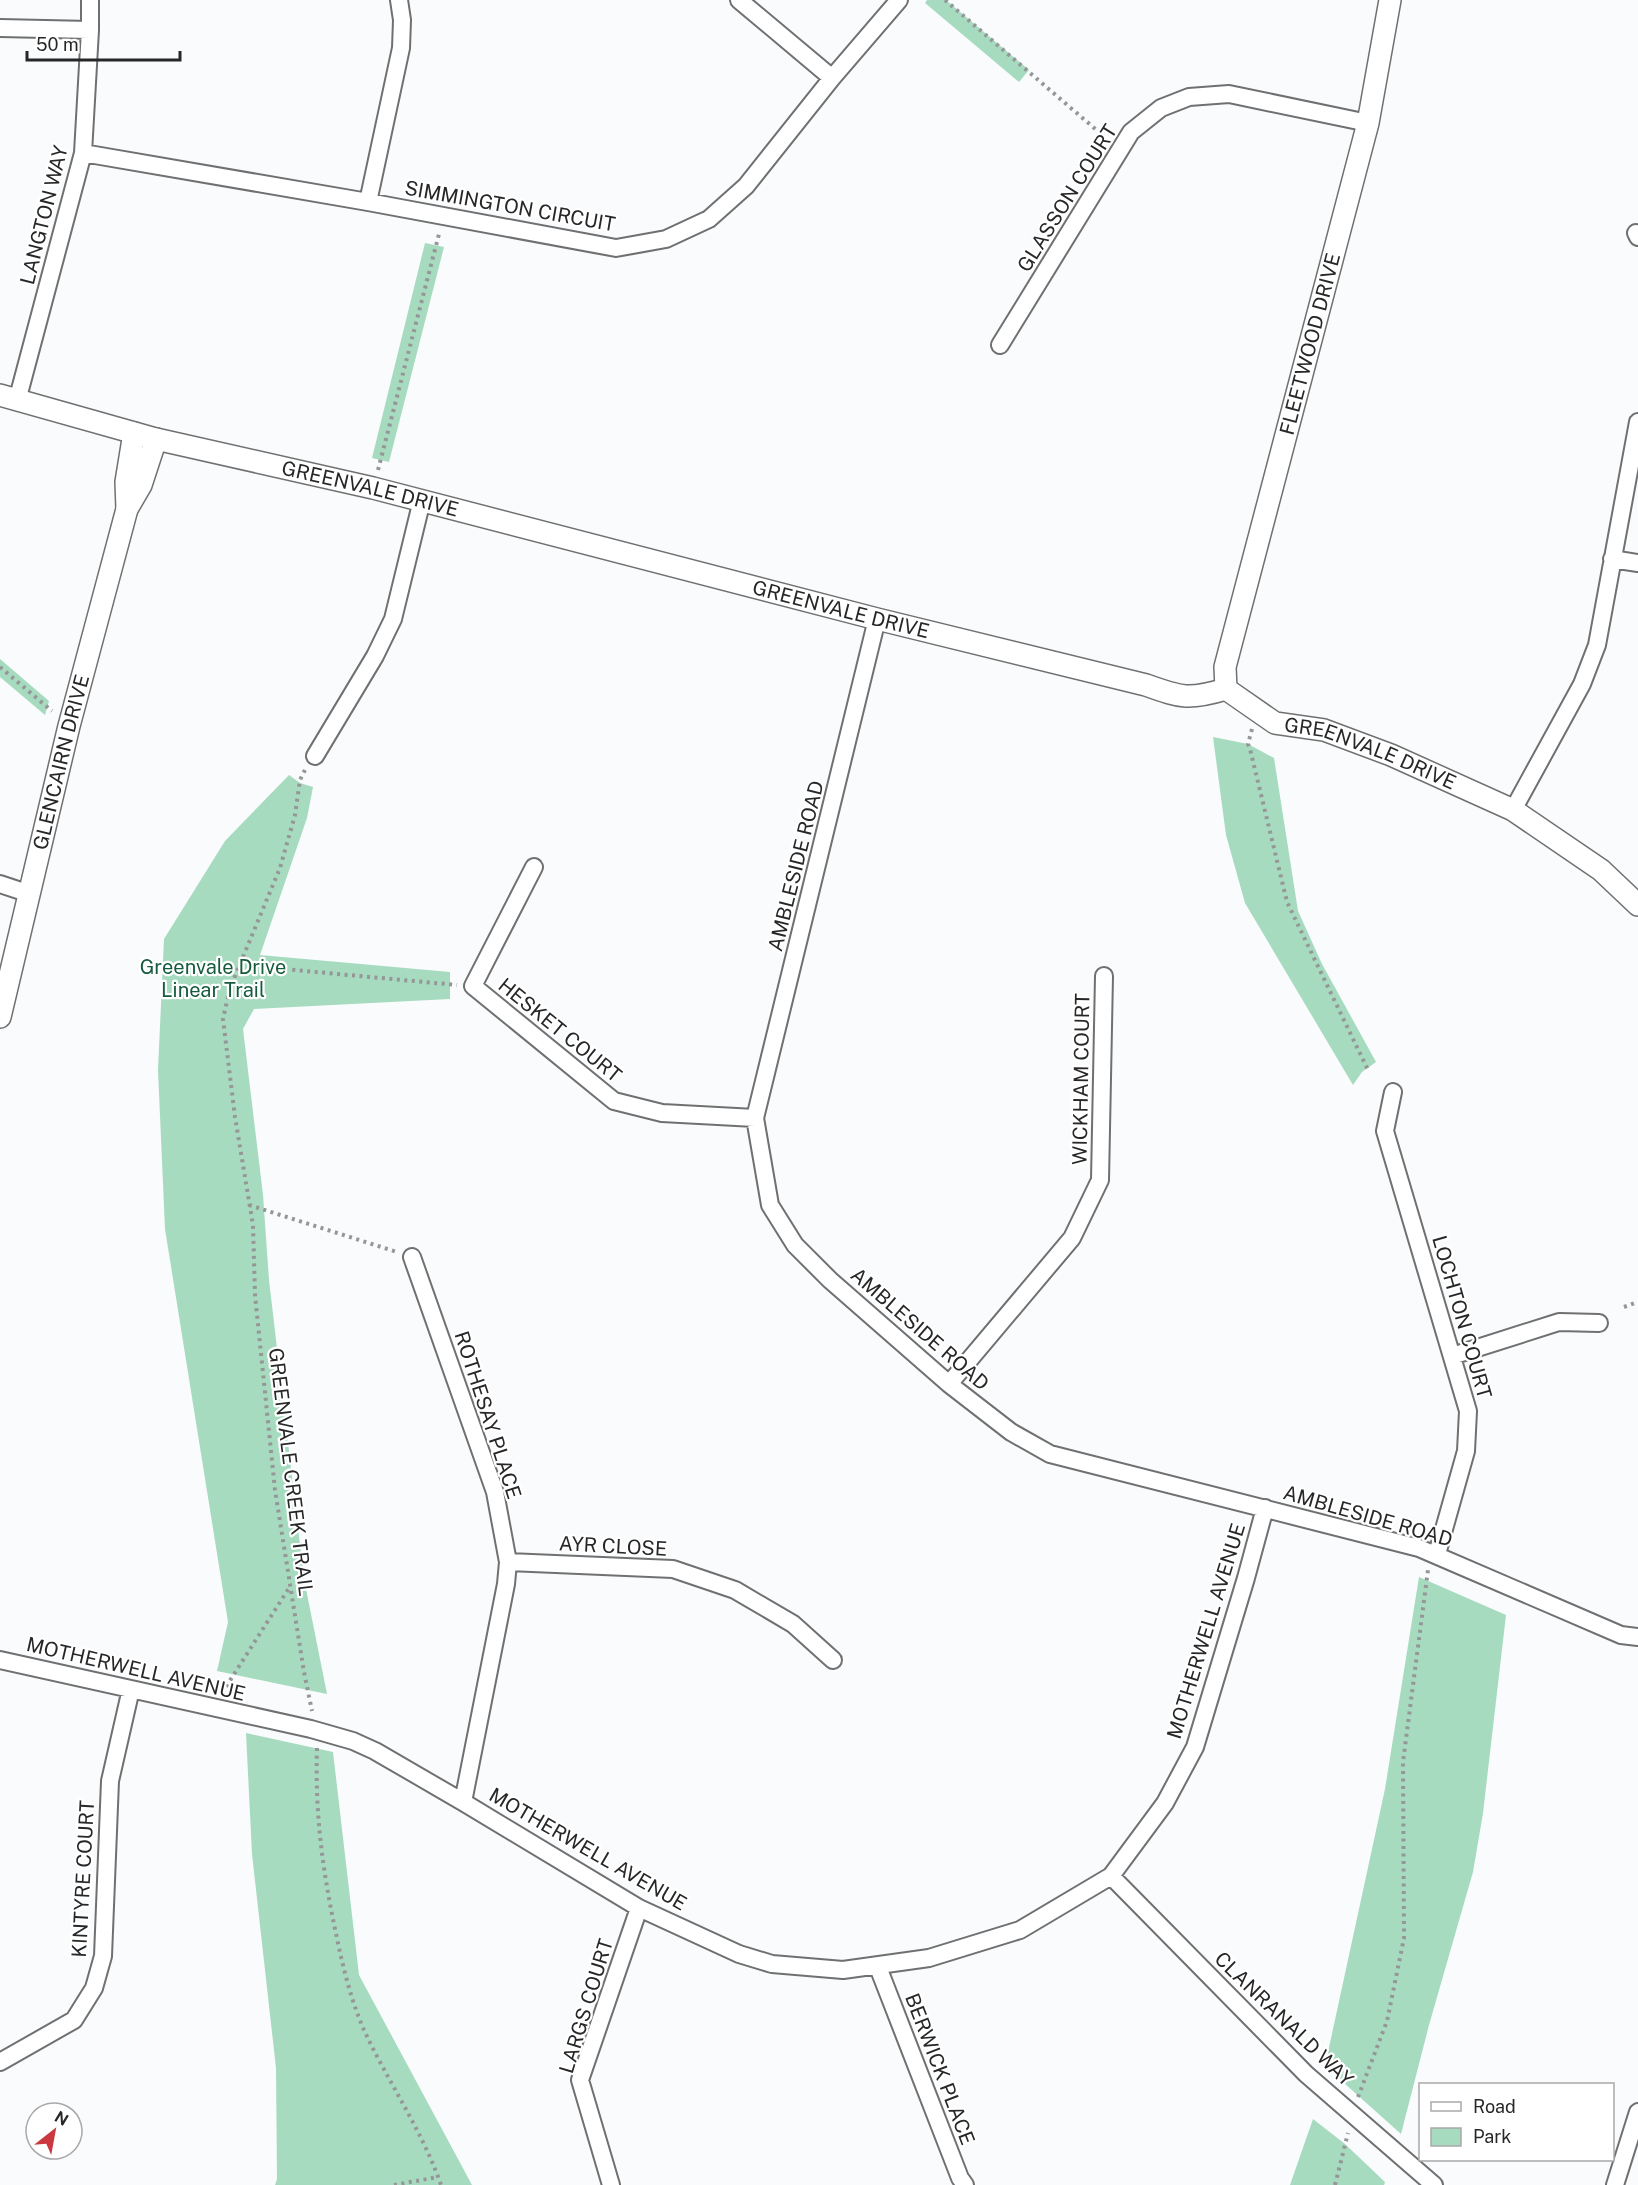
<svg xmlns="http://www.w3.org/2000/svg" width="1638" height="2185" font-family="'Public Sans',sans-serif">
  <rect width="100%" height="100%" fill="#f9fbfc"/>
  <path fill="#a7dbbf" d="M927,0H946L1029,70L1019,82L925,3Z
    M425,243L444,247L389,462L372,458Z
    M0,659L49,701L45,715L0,677Z
    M1213,737L1248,744L1274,758L1298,911L1322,964L1376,1062L1362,1072L1353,1085L1245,903L1226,835Z
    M289,775L300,783L313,787L307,818L260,955L450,972V999L254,1009L243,1029L263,1195L269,1280L304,1579L327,1694L217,1671L228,1622L165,1229L158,1070L164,939L225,841Z
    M1419,1577L1506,1615L1483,1813L1473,1872L1429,2025L1401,2134L1325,2066L1385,1789Z
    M246,1733L333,1752L359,1975L472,2185H275L277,2179L276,2068L252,1854Z
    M1313,2119L1345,2144L1385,2182L1384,2185H1290Z"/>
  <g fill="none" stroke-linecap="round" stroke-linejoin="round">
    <g stroke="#6f7071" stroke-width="20">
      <path id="minor" d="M739,0L832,78
        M0,28L90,30
        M83,153L368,202L616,248L666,239L709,219L746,186L832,78L899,0
        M368,202L401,48L402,20L399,0
        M1636,233L1638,237
        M1000,345L1131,132L1161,108L1189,97L1229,94L1368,123
        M17,401L83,153L90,30V0
        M1612,559L1638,563
        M877,619L755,1118L770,1205L795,1245L830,1280L949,1384L1011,1432L1050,1454L1419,1548L1621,1635L1638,1637
        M315,756L375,656L393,619L422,500
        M1513,810L1582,684L1597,645L1638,422
        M534,867L473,986L614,1101L662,1113L755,1118
        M0,884L30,894
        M1393,1092L1385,1131L1468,1411L1466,1451L1437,1554
        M412,1257L495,1492L508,1562L506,1584L463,1802
        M1452,1356L1559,1322L1599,1323
        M949,1384L1072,1238L1100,1180L1104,976
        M508,1562L673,1569L735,1590L793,1624L833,1660
        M0,1660L311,1729L353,1741L375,1751L463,1802L639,1908L739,1954L772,1964L843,1970L929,1958L1020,1930L1111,1876L1165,1803L1195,1747L1246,1578L1265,1508
        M1111,1876L1306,2074L1434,2185
        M878,1967L960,2178L965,2185
        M0,2062L74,2020L94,1988L103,1956L110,1781L131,1689
        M611,2185L580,2080L639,1908
        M1615,2185L1638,2112"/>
    </g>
    <g stroke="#6f7071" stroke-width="24">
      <g id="tertiary">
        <path id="s1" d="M0,395L156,439L373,488L877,619L1146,685C1182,698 1189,700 1226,689"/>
        <path d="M127,509L126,482L134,433"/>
        <path id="s2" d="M1226,689L1225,667L1368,123L1390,0"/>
        <path id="s3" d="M1226,689L1275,723L1324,730L1391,755L1513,810L1601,870L1638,905"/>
        <path id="s4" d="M0,1017L69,726L127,509L141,485L156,439"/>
      </g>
    </g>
    <path stroke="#959697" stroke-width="4" stroke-dasharray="3 4.5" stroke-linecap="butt" d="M945,0L1100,133L1106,142
      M378,470L439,234
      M0,667L52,711
      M1252,729L1248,744L1250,749L1287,902L1368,1070
      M305,770L300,780L295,815L280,868L230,988L223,1019L235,1117L253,1225L255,1295L275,1490L304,1672L312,1711
      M240,965L457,985
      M249,1205L397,1252
      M1624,1307L1638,1302
      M222,1693L289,1588
      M317,1748C315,1813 322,1866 335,1929C342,1963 350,1998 364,2030C388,2082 422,2130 441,2185
      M1358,2097L1387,2021L1404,1938L1403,1762L1428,1570
      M394,2185L438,2177
      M1335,2185L1348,2133"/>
    <use href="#minor" stroke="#fff" stroke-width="16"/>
    <use href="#tertiary" stroke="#fff" stroke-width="21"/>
  </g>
  <g text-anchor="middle" stroke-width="4.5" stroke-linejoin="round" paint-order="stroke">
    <g font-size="20" fill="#272728" stroke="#fff">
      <text transform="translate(1067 198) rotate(-58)" y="7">GLASSON COURT</text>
      <text transform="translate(510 206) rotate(10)" y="7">SIMMINGTON CIRCUIT</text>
      <text transform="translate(44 215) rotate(-76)" y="7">LANGTON WAY</text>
      <text dy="7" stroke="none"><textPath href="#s2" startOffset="356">FLEETWOOD DRIVE</textPath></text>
      <text dy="7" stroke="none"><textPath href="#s1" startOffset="382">GREENVALE DRIVE</textPath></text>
      <text dy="7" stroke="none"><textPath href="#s1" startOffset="868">GREENVALE DRIVE</textPath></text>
      <text dy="7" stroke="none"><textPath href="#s3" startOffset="160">GREENVALE DRIVE</textPath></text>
      <text dy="7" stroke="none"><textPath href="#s4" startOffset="262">GLENCAIRN DRIVE</textPath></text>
      <text transform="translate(796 866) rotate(-76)" y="7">AMBLESIDE ROAD</text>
      <text transform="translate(560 1030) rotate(39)" y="7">HESKET COURT</text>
      <text transform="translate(1081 1079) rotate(-89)" y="7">WICKHAM COURT</text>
      <text transform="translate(1462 1317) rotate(74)" y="7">LOCHTON COURT</text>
      <text transform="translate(920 1329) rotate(41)" y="7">AMBLESIDE ROAD</text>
      <text transform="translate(488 1415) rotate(72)" y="7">ROTHESAY PLACE</text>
      <text transform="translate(291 1472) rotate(83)" y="7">GREENVALE CREEK TRAIL</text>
      <text transform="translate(1368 1516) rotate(16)" y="7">AMBLESIDE ROAD</text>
      <text transform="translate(613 1546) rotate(3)" y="7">AYR CLOSE</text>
      <text transform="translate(1206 1631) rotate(-73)" y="7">MOTHERWELL AVENUE</text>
      <text transform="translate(136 1669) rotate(13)" y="7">MOTHERWELL AVENUE</text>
      <text transform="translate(588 1849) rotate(30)" y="7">MOTHERWELL AVENUE</text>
      <text transform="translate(83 1879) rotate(-87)" y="7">KINTYRE COURT</text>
      <text transform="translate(586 2006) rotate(-73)" y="7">LARGS COURT</text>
      <text transform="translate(1284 2019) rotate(44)" y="7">CLANRANALD WAY</text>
      <text transform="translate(940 2069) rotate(69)" y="7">BERWICK PLACE</text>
    </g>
    <g font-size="20" fill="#165b3e" stroke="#fff">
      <text x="213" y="974">Greenvale Drive<tspan x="213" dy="23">Linear Trail</tspan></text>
    </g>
  </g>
  <rect x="1419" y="2083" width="195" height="78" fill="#ffffff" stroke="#a9a9a9" stroke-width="1.5"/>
  <rect x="1431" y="2102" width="30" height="9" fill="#ffffff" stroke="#a9a9a9" stroke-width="1.5"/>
  <text x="1473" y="2113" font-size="18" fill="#272728">Road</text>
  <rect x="1431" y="2128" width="30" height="18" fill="#a7dbbf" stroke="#a9a9a9" stroke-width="1.5"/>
  <text x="1473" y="2143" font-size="18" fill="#272728">Park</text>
  <g transform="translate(54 2131) rotate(31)"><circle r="28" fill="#ffffff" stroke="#a9a9a9" stroke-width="1.5"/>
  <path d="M0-4.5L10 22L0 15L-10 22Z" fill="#c9393f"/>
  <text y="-9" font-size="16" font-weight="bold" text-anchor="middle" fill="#272728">N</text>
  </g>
  <path d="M27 51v9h153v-9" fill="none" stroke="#272728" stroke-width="3"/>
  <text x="36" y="51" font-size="18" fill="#272728" stroke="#ffffff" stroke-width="4.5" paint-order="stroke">50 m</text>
</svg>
